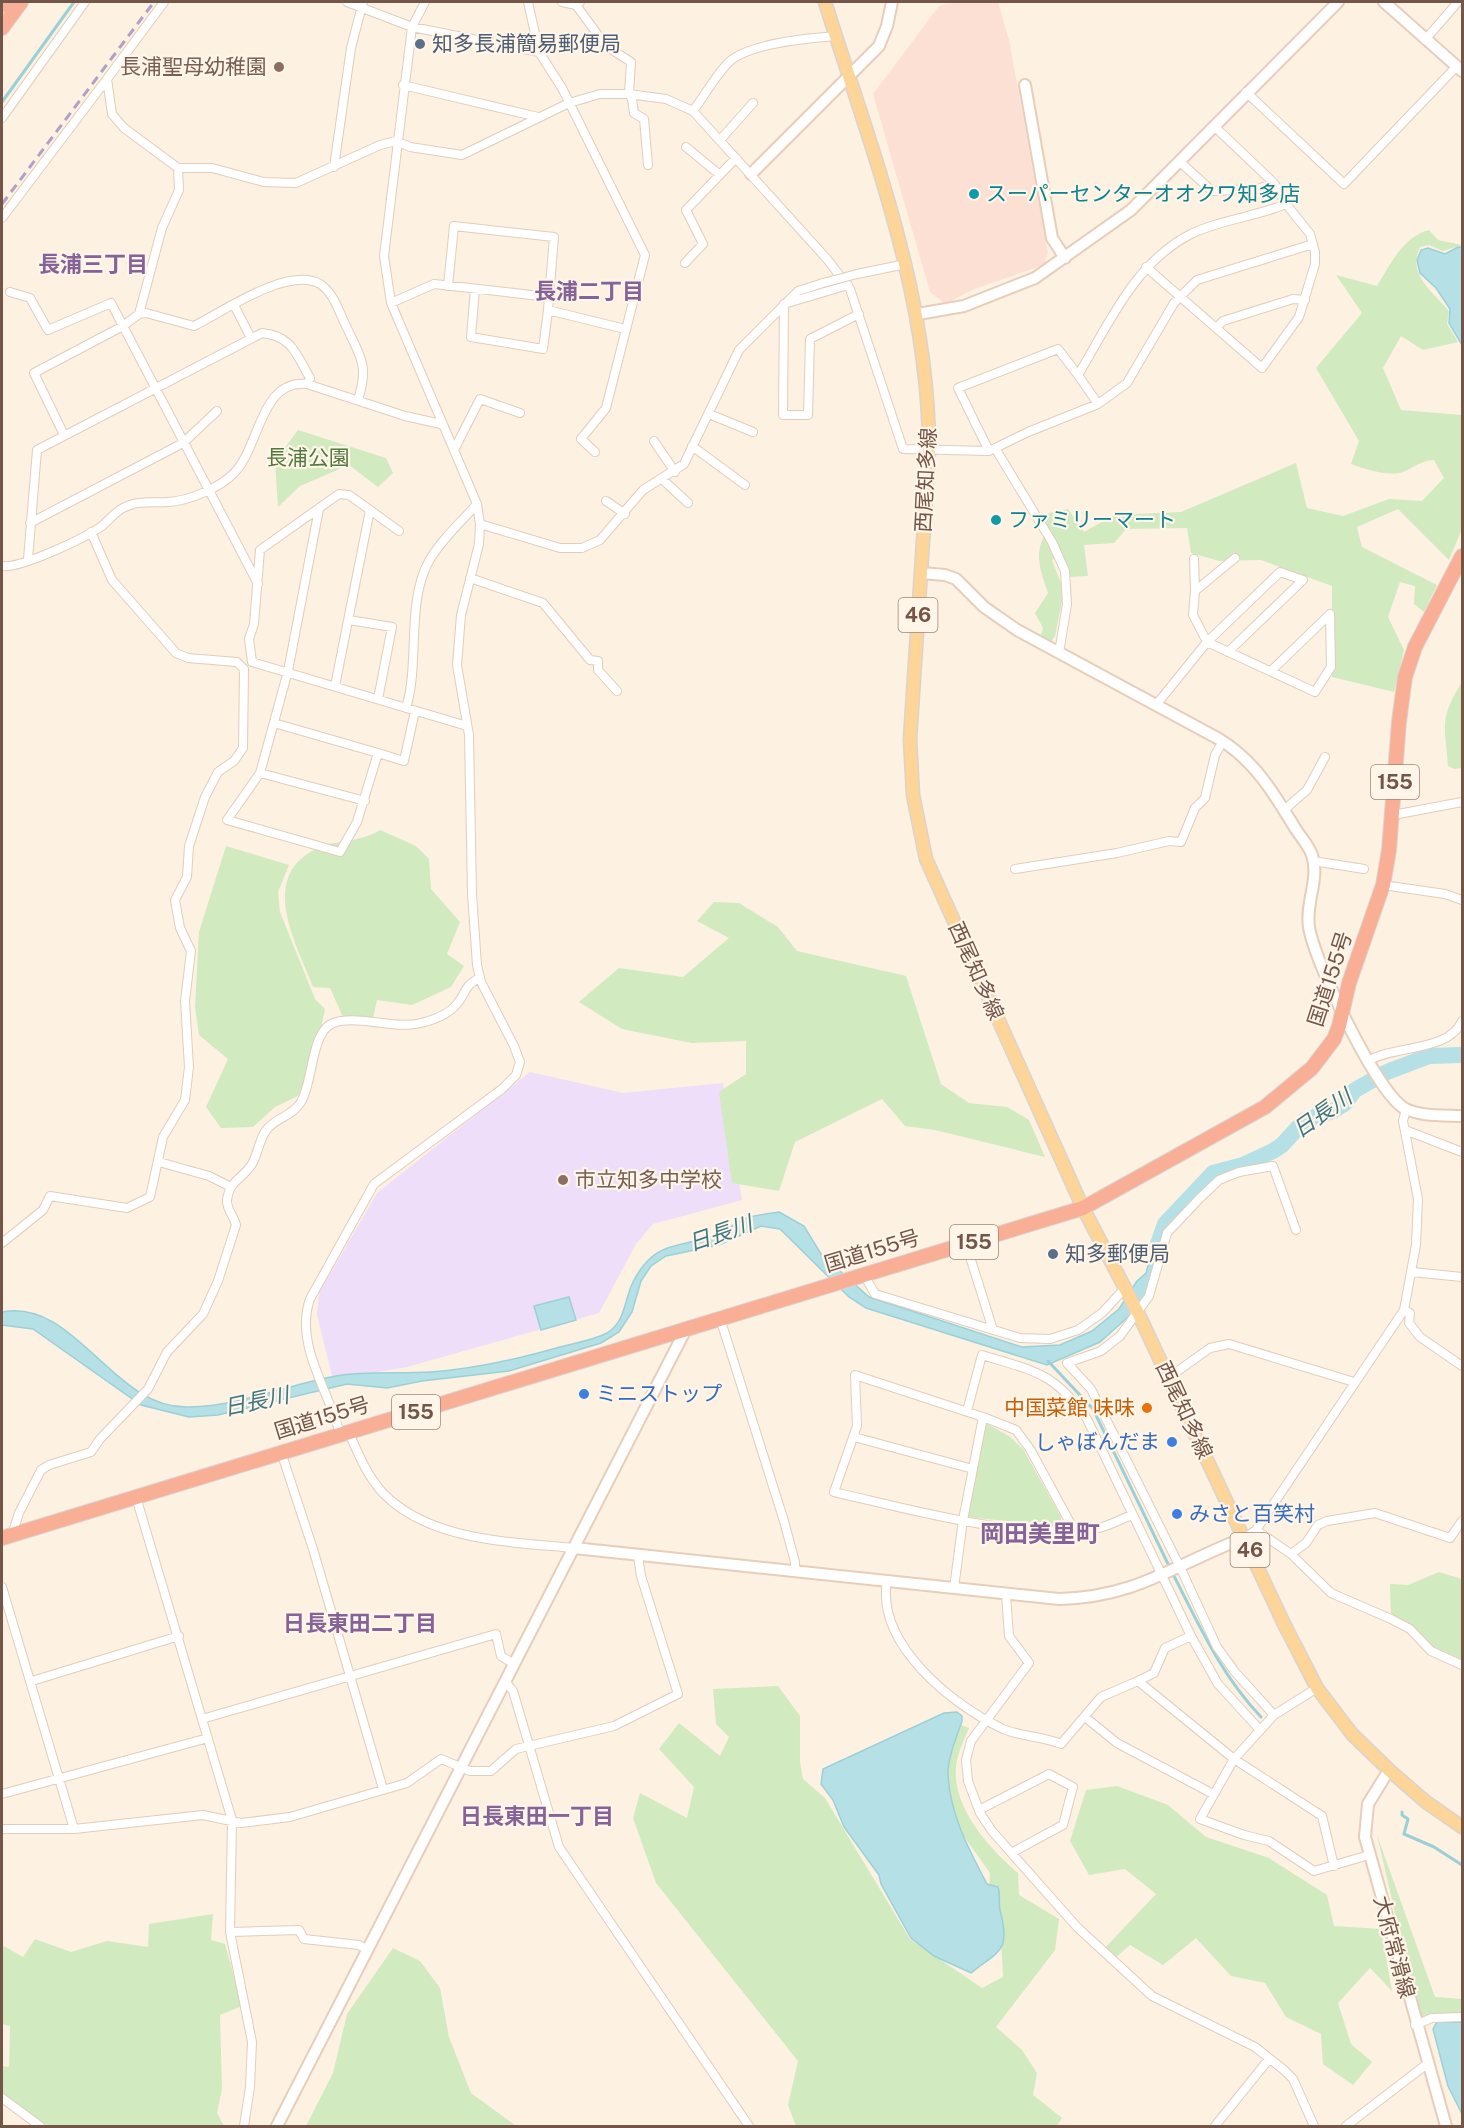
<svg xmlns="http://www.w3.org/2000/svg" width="1464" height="2128" font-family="'Public Sans','Noto Sans JP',sans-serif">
  <rect width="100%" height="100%" fill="#fdf1e1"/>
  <path fill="#fde0d4" d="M956,2H998L1009,40L1048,253L1044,265L974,289L945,304L930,292L873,94L939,6Z"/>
  <path fill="#eedef9" d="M530,1072L623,1093L723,1083L742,1200L653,1224L636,1244L599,1313L407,1367L333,1380L317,1315L319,1293L377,1193Z"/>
  <path fill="#d2eac0" d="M1429,230L1438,240L1462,245L1443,251L1429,245L1420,247C1407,274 1432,291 1449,311L1447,324L1458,342L1423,350L1401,336L1383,368L1401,410L1462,415V529L1449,560L1398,509L1357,527L1362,547L1437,585L1424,612L1414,604L1415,586L1400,582L1388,617L1404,650L1394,692L1332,677V586L1261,560L1219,561L1191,553L1187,528L1126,529L1114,543L1084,545L1088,576L1070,577L1060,555L1052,560L1064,591L1055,636L1050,643L1040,638L1043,628L1035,613L1048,593C1040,569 1033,553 1047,531L1039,515L1068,509L1084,532L1114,515L1181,512L1296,463L1307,508L1343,516L1389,499L1422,501L1444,478L1434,460C1420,461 1415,467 1403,472C1389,477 1364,469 1351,464L1359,441L1316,368L1362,313L1336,275L1377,286C1391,263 1403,237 1429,230Z
    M298,430L386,458L393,473L378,487L349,465L300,486L278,507L275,461Z
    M1462,682V768L1454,769L1448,766C1445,725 1439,719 1462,682Z
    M380,830L416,846L429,859L431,889L460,922L447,954L464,966L451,987L412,1005L377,1000L373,1018L343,1017L330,988L313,987C296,943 257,876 318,848C338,839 356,844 380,830Z
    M226,846L289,865L278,892L280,912L315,999L325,1009L314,1062L298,1096L275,1107L253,1127L221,1128L206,1107L228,1059L199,1035L195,1007L199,932Z
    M714,902L739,903L778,927L797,951L906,976L941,1084L969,1103L1007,1107L1029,1120L1045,1157L935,1130L905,1126L882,1099L795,1142L779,1191L732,1183L719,1092L746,1074V1041L692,1043L622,1029L579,1002L619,968L683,977L729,938L697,921Z
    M985,1423L1009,1436L1023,1449L1061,1517V1523L1054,1526L967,1517Z
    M1439,1572L1462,1579V1666L1434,1657L1391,1616L1390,1584L1408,1585Z
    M778,1686L800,1716V1762L803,1779L825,1798L910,1939L982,1988L1003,1977L1000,1919L989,1896L990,1873L951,1818L947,1762L954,1748L956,1723L969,1728C964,1740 957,1754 956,1767C952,1808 990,1849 1018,1873L1019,1895L1059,1919L1055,1950L996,2027L1022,2050L1037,2073L1033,2095L1062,2118L1057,2126H796L788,2105L798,2061L656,1883L633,1818L640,1793L687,1818L694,1787L659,1749L679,1723L720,1756L729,1737L716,1724L713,1689Z
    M1117,1786L1168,1805L1206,1837L1269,1858L1327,1895L1334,1926L1381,1929L1392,1991L1370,1968L1338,2003L1351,2044L1372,2062L1353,2085L1323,2064L1321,2034L1286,2017L1265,1983L1231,1976L1196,1938L1163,1965L1130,1945L1114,1959L1103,1950L1156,1894L1125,1869L1089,1875L1070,1841L1086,1790Z
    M1377,1835L1435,1997L1462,1999V2023L1420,2021Z
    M213,1914L211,1940L225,1944L242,2006L220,2015L222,2089L217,2113L224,2126H47L2,2094V2066L9,2067L10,2026L2,2024V1945L23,1957L35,1939L71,1952L107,1941L148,1947L149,1924Z
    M393,1948L420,1961L440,1988L449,2037L471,2093L516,2126H306L333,2073L347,2014Z"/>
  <path fill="#b5e0e6" stroke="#9bd0d8" stroke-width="1.5" d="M1458,247H1462V345L1449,323L1450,309L1436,288L1420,273L1417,260L1421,250L1428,248L1445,254Z
    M779,1212L804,1226L821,1254L869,1297L1022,1347L1060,1345L1092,1331L1119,1309L1137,1281L1146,1273L1159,1227L1165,1228L1146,1295L1128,1317L1100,1342L1047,1365L866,1308L849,1297L780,1229L761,1226L719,1245L666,1256L651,1266L641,1281L632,1312L619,1332L601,1343L509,1371L422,1381L387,1388L347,1384L218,1415L189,1417L141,1405L33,1329L2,1325V1312C76,1298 113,1410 189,1407C239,1406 287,1385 336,1376C366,1371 400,1374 431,1372C475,1369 518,1359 560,1347C575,1343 594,1340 607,1333C626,1321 624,1300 633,1282C655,1239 678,1249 716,1235C725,1231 734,1224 744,1219C754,1215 768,1214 779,1212Z
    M569,1297L576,1320L541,1330L534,1306Z
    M957,1712L962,1716V1721C957,1736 949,1754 948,1770C948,1811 969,1850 987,1884L998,1887C1001,1895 998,1902 1000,1910C1011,1951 1000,1950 971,1973L934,1956L911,1938L881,1884L879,1875L844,1827L833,1800L821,1784L823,1769L944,1713Z
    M1437,2022H1462V2114L1448,2086L1433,2029Z"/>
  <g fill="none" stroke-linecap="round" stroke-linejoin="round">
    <path stroke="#9bd0d8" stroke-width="3" d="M2,102L74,2
      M1048,1361L1093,1409L1170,1568
      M1173,1574C1199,1625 1221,1675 1261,1717
      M1402,1812V1815L1408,1819L1404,1834L1434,1847L1462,1865"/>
    <path stroke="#b5e0e6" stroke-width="16" d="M1157,1247L1165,1224L1213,1173L1243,1165L1273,1151L1282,1145L1305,1120L1333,1111L1344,1104L1355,1090L1387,1072L1429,1056L1462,1055"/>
    <g stroke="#e1cdbd" stroke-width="10">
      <path id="street" d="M347,2L412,27L539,52
        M528,2L539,52L562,88L645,255L606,408L581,439L595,452
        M562,2L576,5
        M580,2L576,5L606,46L631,62L629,94L632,99L634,113L644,119L648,165
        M1425,40L1458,2
        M107,79L164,2
        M403,85L538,117
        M1246,92L1344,184L1457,66
        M693,111C705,95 715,76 729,62C749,43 809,38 836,36
        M2,118L85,2
        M720,140L753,103
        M686,147L720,175
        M1179,161L1212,191L1258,189L1274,183
        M334,167L351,48L363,2
        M2,218L107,79L112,114L124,128L178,168H212L264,182L296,183L380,145L396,141L410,147L462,155L569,103L600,94H629L666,99L693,111L827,259L850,289L903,449L989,451L1028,432L1098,404L1127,383L1174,303L1197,280L1313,244
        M685,263L703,244L686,210L736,158
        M1146,267L1262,368L1299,317L1315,264V252L1310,234L1286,204L1274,183L1214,126
        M857,274L906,264
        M848,285L784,304L783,415H808L810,339L859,314
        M448,286L454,226L554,237L549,297
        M475,289L471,337L543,349L548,310
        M10,292L30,298L48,330L111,303L258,584
        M391,303L434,284L549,297L548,310L625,329
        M234,305L251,338
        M139,314L162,228L179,190L178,168
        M1216,328L1223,321L1293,299L1305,300
        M1078,375L1098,404
        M709,414L753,432
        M64,435L34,373L123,326L139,314L146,313L194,326C224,311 288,266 320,284C334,293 339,312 346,326C361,358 369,365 358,400
        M654,441L675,472
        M692,446L745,485
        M995,448L1052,542L1065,571L1067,604L1059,653
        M454,450L480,399L520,413
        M989,451L958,388L1058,349L1078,375C1109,324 1134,264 1189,235C1218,220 1255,217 1286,204
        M662,479L688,503
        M606,501L625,514
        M319,509L288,671L260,773L227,820L340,852L357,822L378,753L404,761L415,711
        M370,510L399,531
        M30,523L183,443L217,411
        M480,524L560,548H582L600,540L643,490L684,464L739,350L798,291L823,283
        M1235,558L1195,591L1193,615L1207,642L1315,692L1331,667L1330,614L1271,671
        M28,559L37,450L262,333C292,336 296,354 310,378L307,384
        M1194,559L1195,591
        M2,566C20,569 85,538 102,526C109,520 115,512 123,508C138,500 152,503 168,502C188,501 220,488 234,473C260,447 260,379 307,384L405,416L441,424
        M470,578L543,603L590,660L598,661V670L617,691
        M349,620L392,627L378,699
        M335,686L370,510L349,495L339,494L260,550L254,624L249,639L252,662L467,726
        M1156,705L1207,642L1280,572L1303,580L1228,652
        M406,708C420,663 406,602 429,561C441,540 461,522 477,504
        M274,723L378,753
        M260,773L365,801
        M1284,810L1307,790L1325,757
        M1393,815L1462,802
        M1313,861L1364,869
        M1015,869L1117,853L1169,841L1181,842L1195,808L1205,798L1215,755L1223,741
        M1383,885L1445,894L1462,900
        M1368,1061C1394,1045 1449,1052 1462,1021
        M1405,1130L1462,1152
        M159,1162L209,1176L229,1186
        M2,1243L43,1210L50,1196L127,1208L150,1197L163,1137L185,1100L189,1067L185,1001L191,951L180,928L175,900L187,877L189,846L205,797L218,772L234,761L243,748L244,669L237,662L188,658L176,653L112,580L91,532
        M966,1244L993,1330
        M1412,1272L1462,1277
        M864,1275L875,1294L1020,1338L1050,1339L1078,1330L1102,1313L1125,1288
        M1404,1310L1410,1313L1409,1323L1420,1337L1462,1366
        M720,1318L784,1521L795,1562V1572
        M1168,1378L1210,1348L1229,1344L1354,1382
        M967,1411L982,1355C1034,1371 1054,1372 1087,1419L1191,1636L1218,1684L1260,1730
        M349,1433C358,1453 367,1476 383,1493C429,1541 511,1542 574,1548
        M340,1434C329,1390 294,1345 310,1299L374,1184L502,1089L516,1075L520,1062L514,1046L481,982L477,965L472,894L469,735L457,665L461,615L479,544L480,524L477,504L391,303L384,256L412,27L425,2
        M854,1437L973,1469
        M281,1452L313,1549L383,1789
        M136,1497L232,1820L230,1932L252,2042L250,2087L244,2126
        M1074,1530L1030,1449L1016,1430L983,1417L855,1375L857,1426L834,1492C913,1510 1016,1540 1098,1528C1109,1526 1121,1519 1132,1515
        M1256,1530L1291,1554L1331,1593L1391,1619L1410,1629L1431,1651L1462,1665
        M12,1535L19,1513L41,1470L49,1465L91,1452L100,1439L148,1389L167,1352L203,1314L218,1281L236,1225C234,1216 226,1209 227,1200C230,1179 242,1180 252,1164C258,1154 260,1135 269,1127C279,1117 293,1115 301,1102C313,1082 311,1035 331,1024C353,1013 394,1030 421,1023C433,1020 449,1014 457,1004C467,992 463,987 479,978
        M1244,1538L1256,1530L1404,1310L1416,1245L1418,1199L1403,1121L1406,1109
        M1291,1554L1306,1543L1318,1525L1327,1521L1375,1513L1450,1538L1462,1521
        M887,1581C876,1644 952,1705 1003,1729C1022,1737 1042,1736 1061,1744L1101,1697L1138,1681L1234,1759L1322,1816L1334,1866
        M2,1587L74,1829
        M954,1588L963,1520L983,1417
        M1006,1594L1009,1636L1029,1663L971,1741L966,1760L968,1781L980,1813L992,1831L1077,1927L1152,1996L1255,2047L1284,2070L1293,2079L1314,2126
        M32,1681L179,1636
        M505,1681L513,1691L559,1847L749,2126
        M1138,1681L1154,1673L1165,1648L1191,1636
        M1317,1688L1274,1715L1234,1759L1200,1819L1244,1835L1269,1841L1314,1871L1369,1855
        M1274,1715L1235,1672L1217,1647L1180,1567L1091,1389L1067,1363L1101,1351L1120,1336L1149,1296L1167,1233L1199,1199L1219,1180L1239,1172L1273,1166L1296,1230
        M1085,1717L1117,1743L1213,1794
        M202,1719L496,1634L501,1656L514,1664
        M2,1794L208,1738
        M979,1810L1049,1774L1073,1787L1063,1825L1013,1852
        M2,1829H74L203,1815L241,1823L290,1817L407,1783L441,1759L470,1771H491L516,1749L614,1726L678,1694L641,1576L638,1556
        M230,1932L299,1930L304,1939L359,1945L368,1950
        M1415,2025L1432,2018L1462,2017
        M2,2098L40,2126
        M1215,2126L1269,2059
        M1346,2126L1427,2064"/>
    </g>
    <g stroke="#e6cebb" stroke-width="14">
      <path id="secondary" d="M1384,2L1462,71
        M1025,85L1052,238L1065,258
        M751,174L879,46L887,26L892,2
        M918,314L964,306L1035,278L1131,210L1338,2
        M921,573L945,575L956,579L984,607L1017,630L1219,739C1255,761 1273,792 1295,828C1300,836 1309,846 1312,855C1320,879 1305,903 1309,927C1314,961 1376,1091 1404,1108C1420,1117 1445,1115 1462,1116
        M574,1548L1059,1599C1138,1597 1175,1564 1244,1538
        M1389,1770L1368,1804L1365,1837L1446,2126
        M277,2126L686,1329"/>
    </g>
    <g stroke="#dbd3cf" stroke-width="15">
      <path id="primary" d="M825,2C871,149 929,293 929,450L910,739L913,795L926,859L1083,1208L1138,1313L1284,1624L1317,1688L1352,1734L1389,1770L1426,1802L1462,1827"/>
    </g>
    <g stroke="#dbd3cf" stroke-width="16">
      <path id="highway" d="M2,5L4,2
        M2,28L21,2
        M2,1538L1083,1208L1265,1107L1312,1068L1334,1039L1339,1026L1349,983L1383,885L1389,850L1399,722L1405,677L1415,647L1462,556"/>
    </g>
    <use href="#street" stroke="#fff" stroke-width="8"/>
    <use href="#secondary" stroke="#fff" stroke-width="10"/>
    <use href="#primary" stroke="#fdd598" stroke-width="12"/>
    <use href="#highway" stroke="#f9ae96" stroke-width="14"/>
    <path stroke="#b3a0c6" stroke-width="3" stroke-dasharray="9 6" stroke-linecap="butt" d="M2,204L154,2"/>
    <g stroke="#e1cdbd" stroke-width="10" stroke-linecap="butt">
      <path id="street-bridge" d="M823,283L857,274"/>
    </g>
    <use href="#street-bridge" stroke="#fff" stroke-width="8"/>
  </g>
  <g fill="#5c6f8a" stroke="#fff5e8" stroke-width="2">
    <circle cx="420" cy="44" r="6"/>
    <circle cx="1053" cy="1254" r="6"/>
  </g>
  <g fill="#8d6e63" stroke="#fff5e8" stroke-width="2">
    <circle cx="279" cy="67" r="6"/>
    <circle cx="563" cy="1180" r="6"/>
  </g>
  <g fill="#0f9aa8" stroke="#fff5e8" stroke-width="2">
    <circle cx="974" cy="194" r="6"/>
    <circle cx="996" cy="520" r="6"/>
  </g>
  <g fill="#3f7fe0" stroke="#fff5e8" stroke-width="2">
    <circle cx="584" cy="1394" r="6"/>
    <circle cx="1172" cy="1442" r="6"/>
    <circle cx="1177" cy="1514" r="6"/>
  </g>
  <circle fill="#e8710a" stroke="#fff5e8" stroke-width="2" cx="1147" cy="1408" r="6"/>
  <g text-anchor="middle" stroke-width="4.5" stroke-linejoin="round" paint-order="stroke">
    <g fill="#fff5e8" stroke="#9e8678" stroke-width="1.5">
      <rect x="898.5" y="598" width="39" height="34" rx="4.5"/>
      <rect x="1371" y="765" width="48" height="34" rx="4.5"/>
      <rect x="950" y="1225" width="48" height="34" rx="4.5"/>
      <rect x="392" y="1395" width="48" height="34" rx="4.5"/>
      <rect x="1230.5" y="1533" width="39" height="34" rx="4.5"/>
    </g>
    <g font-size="20" font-weight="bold" fill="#745648">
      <text x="918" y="622">46</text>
      <text x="1395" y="789">155</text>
      <text x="974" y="1249">155</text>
      <text x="416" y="1419">155</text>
      <text x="1250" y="1557">46</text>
    </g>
    <g font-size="21" fill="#4e5e75" stroke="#fff5e8" text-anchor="start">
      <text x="432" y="51">知多長浦簡易郵便局</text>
      <text x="1065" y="1261">知多郵便局</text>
    </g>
    <g font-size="21" fill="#785e54" stroke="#fff5e8" text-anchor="end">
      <text x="267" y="74">長浦聖母幼稚園</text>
      <text x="575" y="1187" text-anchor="start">市立知多中学校</text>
    </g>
    <g font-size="21" fill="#0d838f" stroke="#fff5e8" text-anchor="start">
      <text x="986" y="201">スーパーセンターオオクワ知多店</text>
      <text x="1008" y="527">ファミリーマート</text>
    </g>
    <g font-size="21" fill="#527a3f" stroke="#fff5e8">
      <text x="308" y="465">長浦公園</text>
    </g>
    <g font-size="21" fill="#745648" stroke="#fff5e8">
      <text transform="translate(926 480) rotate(-87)" y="7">西尾知多線</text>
      <text transform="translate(976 971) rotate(66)" y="7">西尾知多線</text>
      <text transform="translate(1330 979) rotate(-72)" y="7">国道155号</text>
      <text transform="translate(872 1251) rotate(-17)" y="7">国道155号</text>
      <text transform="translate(1184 1410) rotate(65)" y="7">西尾知多線</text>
      <text transform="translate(322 1418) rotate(-17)" y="7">国道155号</text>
      <text transform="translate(1394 1947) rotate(75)" y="7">大府常滑線</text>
    </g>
    <g font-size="21" fill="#366cbe" stroke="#fff5e8" text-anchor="start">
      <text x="596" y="1401">ミニストップ</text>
      <text x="1160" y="1449" text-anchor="end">しゃぼんだま</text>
      <text x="1189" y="1521">みさと百笑村</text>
    </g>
    <g font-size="21" fill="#c56008" stroke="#fff5e8" text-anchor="end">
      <text x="1135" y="1415">中国菜館 味味</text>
    </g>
    <g font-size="22" font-weight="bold" fill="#856398" stroke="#fff5e8">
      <text x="93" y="272">長浦三丁目</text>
      <text x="589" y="299">長浦二丁目</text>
      <text x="360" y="1631">日長東田二丁目</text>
      <text x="537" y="1824">日長東田一丁目</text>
    </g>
    <g font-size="22" font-style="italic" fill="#3e7782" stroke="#fff5e8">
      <text transform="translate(1322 1113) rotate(-35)" y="8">日長川</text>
      <text transform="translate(720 1233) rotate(-19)" y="8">日長川</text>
      <text transform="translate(256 1401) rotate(-12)" y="8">日長川</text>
    </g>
    <g font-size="24" font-weight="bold" fill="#856398" stroke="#fff5e8">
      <text x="1040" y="1542">岡田美里町</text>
    </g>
  </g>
  <rect width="1464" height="2128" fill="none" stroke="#745648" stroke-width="6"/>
</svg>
